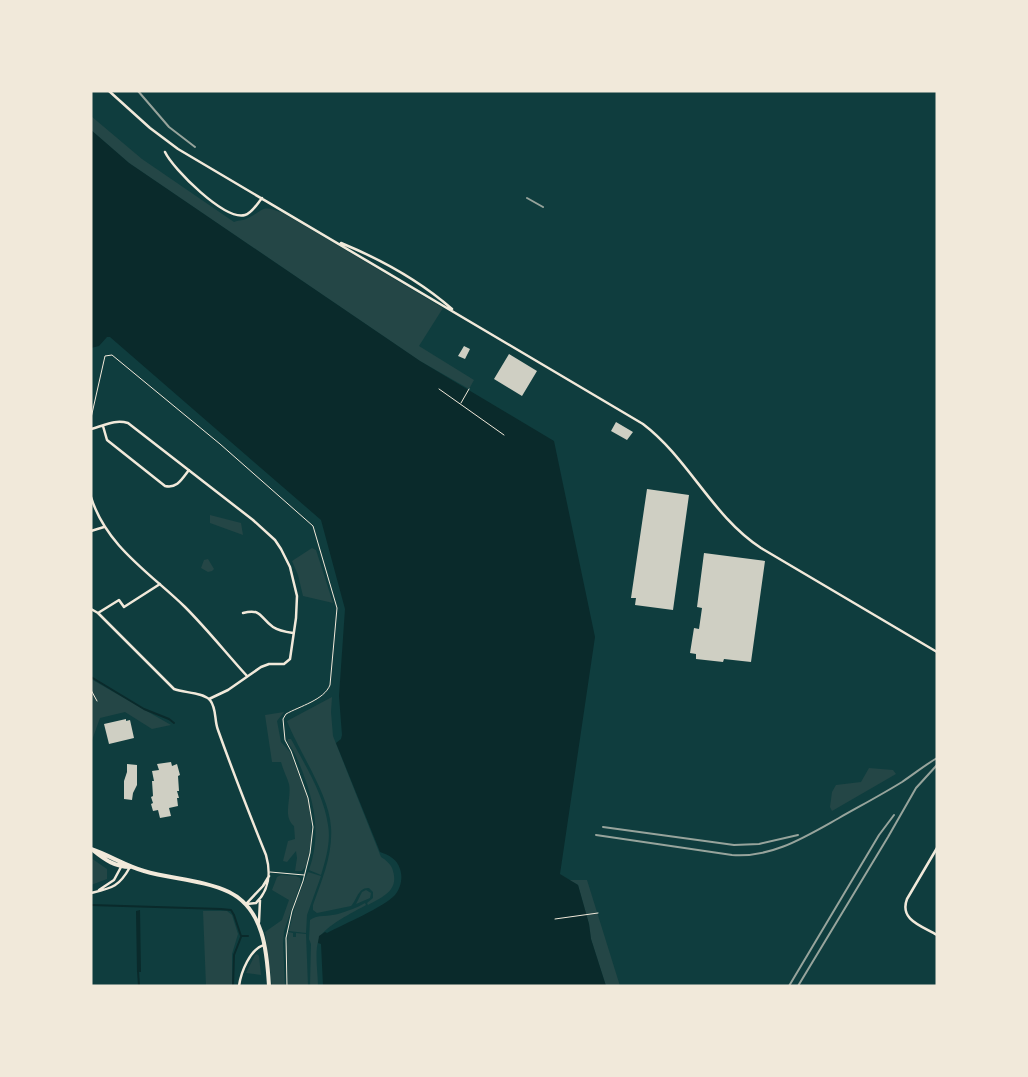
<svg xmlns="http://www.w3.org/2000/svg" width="1028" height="1077" font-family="'Fira Sans Condensed',sans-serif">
  <rect width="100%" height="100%" fill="#0f3d3e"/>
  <path fill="#244646" d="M91,116L142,159L234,222C238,220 242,221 246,219C266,210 259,204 283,213L443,308L419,346L474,380L469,389L420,361L129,163L91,130Z
    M210,515L241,523L243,535L210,523Z
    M312,548L316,550L333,603L303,596L298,575L292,561Z
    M208,559L214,569L212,571L208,572L201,568L204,560Z
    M91,679L171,725L152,729L125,712L100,718L91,743Z
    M332,697L331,712L333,736L381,857C386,860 392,865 393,871C399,891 382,897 368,905L367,903L373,898V892L369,888C358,887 357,900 351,906L317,913L313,910V905C322,880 333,854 331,827C329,794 299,752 287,721Z
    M284,712L277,721L281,742L290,752L305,791L309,804L311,822V842L306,866L302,871H295L297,858L296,851L287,862L283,861L288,841L295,839L294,826C282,816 292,798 289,784C287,777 283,770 281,762H272L265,715Z
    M288,739H291C305,765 324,795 328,825C331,841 326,859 321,875L309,870C321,836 315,805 303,773C298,761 295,751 287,742Z
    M869,768L893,770L896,774L832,811L830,807L832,792L836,785L861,782Z
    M91,858L107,869V879L91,885Z
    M308,872L321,876L307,915L306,933L289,931L296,902Z
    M281,875L296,876L300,878L301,882L284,931L283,943L285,986H272L265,932L282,920L289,900L272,890L277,877Z
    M569,880H587L620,986H606L591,939L589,924L578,885Z
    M366,890L371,893L370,898L356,904L362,892Z
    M365,903L366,905C354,912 324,926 319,939C314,950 318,973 318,986H310L311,944L309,939L310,920C317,914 329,917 338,914C347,911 357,908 365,903Z
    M203,911H227L232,915L238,934L232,954V986H206Z
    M288,932L293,933V937H296V933L306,934L308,986H288L287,947Z
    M257,954L259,956L261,975L246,973L255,955Z"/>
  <path fill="#0a2a2b" d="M91,130L129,163L420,361L554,441L595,637L560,874L578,885L589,924L591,939L606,986H323L321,944L318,943L319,936L325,932L327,933C344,924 384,907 395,895C401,888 403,877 400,869C397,859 389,855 380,852L336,743L341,739L342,735L339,696L345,609L321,520L110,337H107L99,346L91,348Z
    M140,910L141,972H137L136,911Z"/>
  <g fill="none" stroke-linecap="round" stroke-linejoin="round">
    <path stroke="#0a2a2b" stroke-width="2" d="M91,677L144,709L169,719L174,723
      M91,905L221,909L231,910L234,915L241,936H248
      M138,971L139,986
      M233,986L234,955L241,937"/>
  </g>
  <path fill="#cfcfc3" d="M464,346L470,349L465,359L458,356Z
    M509,354L537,371L522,396L494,379Z
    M616,422L633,432L627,440L611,431Z
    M647,489L689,495L673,610L635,605L636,598H631Z
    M704,553L765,561L751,662L724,659L723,662L696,659V654L690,653L694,628L699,629L702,608L697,607Z
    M126,719V721L130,720L134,738L109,744L104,724Z
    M171,762L172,766L177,764L180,775L178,776L179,791H177L179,798H177L178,806L169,808L171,816L160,818L158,810L153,811L151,804L153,803L151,797L153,796L152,781H154L152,771L159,770L157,764Z
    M127,764L137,765V785L133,793L132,800L124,799V781L127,772Z"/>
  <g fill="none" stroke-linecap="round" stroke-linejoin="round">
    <path stroke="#f1e9da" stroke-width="1" d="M439,389L504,435
      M461,403L469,389
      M91,690L97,701
      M555,919L598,913"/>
    <path stroke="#f1e9da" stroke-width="1" d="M91,418L105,356L112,355L220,444L313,526L337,608L330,685C324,700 300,706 286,714L283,719L285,740L291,751L308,798L313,827L310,853L303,881L292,911L286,938L287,986
      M270,872L304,875"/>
    <path stroke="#f1e9da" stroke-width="2.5" d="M109,91L150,128L178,149L643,424C689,459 712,516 761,548L937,652
      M165,152C173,169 225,221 245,215C252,213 257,204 262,198
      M341,243C380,259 420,281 452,309
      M103,426L107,440L165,486C177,489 182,479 189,470
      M91,429C104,426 114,419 128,423L253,520L275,540L281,549L290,567L297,596L296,618L290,659L284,664H269L261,667L228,690L209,699
      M91,497C106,546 150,573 185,607C207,629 226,653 247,676
      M91,531L104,527
      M91,609L98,613L174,689C184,693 202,692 210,700C217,709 214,720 218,730C233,772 249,813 266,855C271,873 270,889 256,903L247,904
      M98,613L119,600L124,607L160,584
      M243,613C262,608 260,618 273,627C279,631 286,632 293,633
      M937,848L907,899C899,920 922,926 937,935
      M99,890L114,880L121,867
      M91,893C112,888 119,887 130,867
      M246,904L263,886L269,876
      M259,922L260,900
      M239,986C241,972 250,949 264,945"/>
    <path stroke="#f1e9da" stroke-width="4" d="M91,849C109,855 126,866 144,871C171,879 204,880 229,892C264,909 267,952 269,986
      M94,851C105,860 116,867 130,867"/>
    <path stroke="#97a49c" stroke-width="2" d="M138,91L169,127L195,147
      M527,198L543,207
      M603,827L734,845L759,844L798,835
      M596,835L732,855C772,858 805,837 839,818C860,806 881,795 902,782C914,774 925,765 937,758
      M789,986L879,835L894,815
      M798,986L888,837L916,788L937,765"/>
  </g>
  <rect width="1028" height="1077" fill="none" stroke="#f1e9da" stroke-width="185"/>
</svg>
